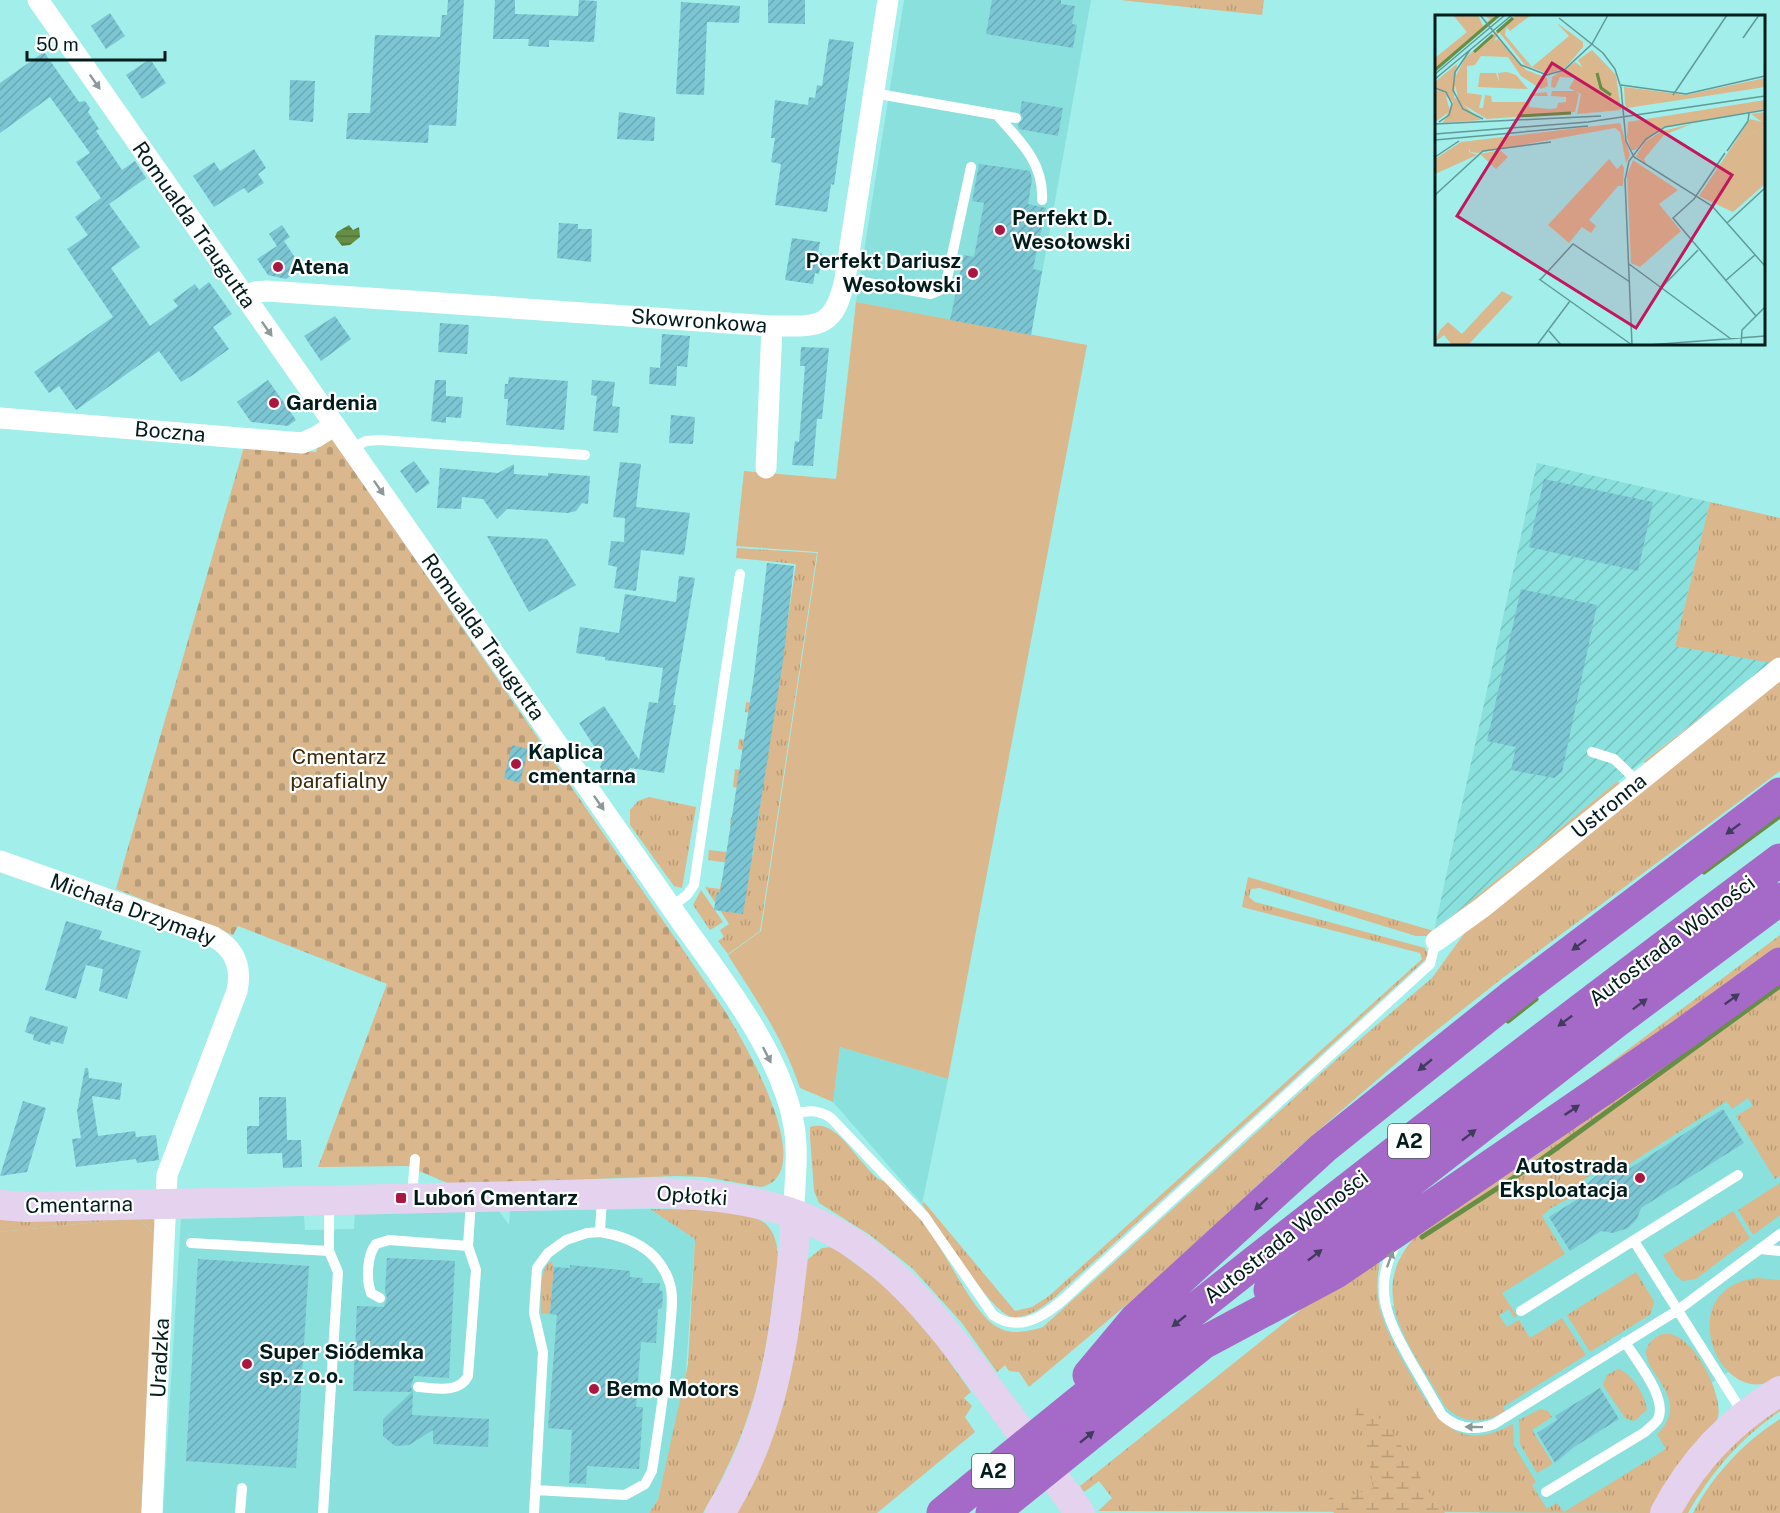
<svg xmlns="http://www.w3.org/2000/svg" width="1780" height="1513" font-family="'Public Sans',sans-serif">
  <defs>
    <pattern id="industrial-furrows" width="10" height="10" patternUnits="userSpaceOnUse" patternTransform="scale(1.5)"><rect width="10" height="10" fill="#8ae0dc"/><path d="M-1 1l2-2M0 10L10 0M9 11l2-2" fill="none" stroke="#75c0bc"/></pattern>
    <pattern id="grass-tufts" width="24" height="20" patternUnits="userSpaceOnUse" patternTransform="scale(1.5)"><rect width="24" height="20" fill="#dab78c"/><path d="M3 7l-1-3M5 7V3M7 7l1-3M15 17l-1-3M17 17v-4M19 17l1-3" fill="none" stroke="#b99d78"/></pattern>
    <pattern id="wetland-marsh" width="20" height="14" patternUnits="userSpaceOnUse" patternTransform="scale(1.5)"><rect width="20" height="14" fill="#dab78c"/><path d="M1 5h8M5 5V1M11 12h8M15 12V8" fill="none" stroke="#b99d78"/></pattern>
    <pattern id="cemetery-stones" width="16" height="16" patternUnits="userSpaceOnUse" patternTransform="scale(1.5)"><rect width="16" height="16" fill="#dab78c"/><path d="M2 7V4a2 2 0 0 1 4 0v3zM10 15v-3a2 2 0 0 1 4 0v3z" fill="#b99d78"/></pattern>
    <pattern id="water-rules" width="6" height="5" patternUnits="userSpaceOnUse" patternTransform="scale(1.5)"><rect width="6" height="5" fill="#678e45"/><path d="M0 2.5h6" fill="none" stroke="#527339"/></pattern>
    <pattern id="building-hatch" width="6" height="6" patternUnits="userSpaceOnUse" patternTransform="scale(1.5)"><rect width="6" height="6" fill="#7cc5d3"/><path d="M-1 1l2-2M0 6l6-6M5 7l2-2" fill="none" stroke="#69a9b5"/></pattern>
  </defs>
  <rect width="100%" height="100%" fill="#a1eeea"/>
  <path fill="#8ae0dc" d="M904,0H1091L1031,335L856,302Z
    M1780,1037V1367L1735,1368L1706,1386L1644,1513H1480L1437,1451L1377,1310L1425,1297L1449,1261Z
    M840,1047L948,1079L922,1204L833,1102Z
    M650,1209L695,1239L685,1384L658,1500L649,1513H163L181,1219L304,1216L305,1230L354,1229L355,1213L499,1211L509,1225L510,1211Z"/>
  <path fill="url(#industrial-furrows)" d="M1537,463L1710,502L1675,646L1773,662L1629,772L1434,931Z"/>
  <path fill="url(#grass-tufts)" d="M1120,0H1264L1262,15Z
    M1710,502L1780,518V660L1650,764L1643,762L1772,663L1675,646Z
    M737,548L817,553L760,931L728,954L718,941L724,937L720,930L729,924L705,887L720,889L721,882L747,886L750,866L708,860L709,850L753,855L756,827L730,824L731,817L758,820L762,791L733,787L735,769L765,773L767,753L738,749L739,739L769,742L773,716L745,712L746,702L775,706L796,564L736,558Z
    M1780,677V771L1500,980L1414,1048L1299,1147L1144,1290L1029,1387L1019,1372L1009,1371L1005,1365L997,1372L962,1323L912,1268L870,1235L819,1203L814,1191L810,1136V1127C833,1119 850,1149 863,1163C868,1168 873,1176 879,1179C882,1181 885,1181 888,1182C900,1190 913,1209 922,1220C943,1247 971,1309 994,1325C1010,1336 1026,1332 1043,1327L1338,1058L1432,978L1466,931Z
    M1618,781L1621,788L1432,936H1416L1260,888L1251,889L1249,897L1255,902L1425,948L1428,954L1425,960L1054,1298C1042,1307 1030,1318 1013,1317C992,1316 937,1225 922,1204L924,1202L1015,1311L1032,1307L1049,1296L1422,959L1420,953L1242,907L1248,877L1434,931Z
    M649,797L696,807L682,888L674,886L630,825V810L638,801Z
    M701,890L723,922L710,930L693,905Z
    M1780,935V952L1553,1106Z
    M1780,979V1176L1775,1179L1736,1116L1753,1106L1748,1098L1732,1109L1727,1101L1620,1170L1606,1168L1591,1174L1584,1180L1577,1194L1551,1208L1542,1216L1565,1254L1502,1293L1517,1316L1514,1318L1509,1309L1499,1315L1507,1327L1519,1320L1530,1338L1562,1318L1586,1355L1503,1407L1505,1411C1485,1424 1463,1425 1445,1406C1414,1350 1361,1293 1417,1235L1541,1152Z
    M1780,1183V1215L1753,1235L1738,1210Z
    M650,1209C673,1209 750,1209 766,1224C783,1241 777,1268 774,1289C765,1375 747,1438 703,1513H649L658,1500L688,1364L695,1239Z
    M1733,1211L1750,1238L1696,1279L1683,1281L1676,1276L1663,1255Z
    M0,1217L152,1218L155,1221L157,1237L138,1218L0,1232Z
    M833,1247L889,1289L936,1343L971,1392L964,1398L972,1406L965,1417L975,1432L877,1513H730L807,1260L822,1248Z
    M551,1261L554,1267L550,1314L541,1313C541,1299 538,1270 551,1261Z
    M1380,1261C1371,1307 1387,1331 1408,1370C1434,1416 1455,1456 1513,1424L1514,1446L1536,1482L1532,1485L1547,1509L1557,1503L1564,1512L1666,1449L1657,1434C1697,1397 1632,1367 1649,1344C1679,1304 1725,1391 1718,1417C1713,1438 1670,1492 1656,1513L1098,1511L1112,1498L1099,1481L1084,1492L1080,1486L1324,1291Z
    M1636,1272L1654,1301L1651,1314L1590,1352L1567,1315Z
    M1757,1278L1780,1280V1378C1775,1380 1768,1384 1762,1384C1713,1392 1676,1288 1757,1278Z
    M1618,1369C1633,1374 1645,1395 1647,1410L1634,1421L1625,1418L1603,1385L1607,1375Z
    M1780,1403V1411C1740,1439 1712,1471 1688,1513H1680L1717,1456Z
    M1540,1409L1548,1411L1552,1417L1532,1430L1553,1464L1537,1473L1520,1444L1519,1420Z
    M1780,1419V1513H1693C1713,1475 1744,1442 1780,1419Z"/>
  <path fill="url(#wetland-marsh)" d="M1353,1396H1358L1392,1432L1418,1471L1423,1484L1445,1513H1334L1328,1500L1336,1490L1349,1496L1373,1488L1367,1445L1351,1402Z"/>
  <path fill="url(#cemetery-stones)" d="M330,435L723,1008C741,1036 822,1173 761,1187L705,1177L677,1176L450,1184L407,1166L318,1167L387,984L238,926L233,935L116,889L244,447L316,452L319,443Z"/>
  <path fill="#dab78c" d="M856,302L1087,345L948,1079L840,1047L833,1102L800,1088C784,1039 755,998 728,955L761,931L818,552L736,546L744,471L836,479Z
    M138,1218L157,1237L141,1513H0V1232Z"/>
  <path fill="url(#water-rules)" d="M349,225L353,230L359,227L360,237L350,245L342,246L335,237L337,232Z"/>
  <g fill="none" stroke-linecap="round" stroke-linejoin="round">
    <path stroke="#678e45" stroke-width="5" d="M1704,872L1780,816
      M1508,1021L1536,999
      M1422,1237L1535,1164L1780,986"/>
  </g>
  <path fill="url(#building-hatch)" d="M448,0H464L456,126L429,125L428,143L346,139L348,113H370L375,35L440,37L442,15H447Z
    M495,0H515V14L578,16L579,0L597,1L594,42L549,40V47L528,46L529,39H493Z
    M768,0H805V24L768,23Z
    M992,0H1061V4L1075,6L1072,24L1077,25L1073,48L986,34Z
    M681,2L740,6L739,23L707,22L704,95L676,94Z
    M110,13L125,36L106,49L91,26Z
    M829,39L854,42L834,185L831,184L827,212L775,205L781,164L771,162L775,138H771L775,100L808,105L809,97L815,98L817,85L822,86Z
    M44,52L79,102L85,101L90,108L88,112L99,129L96,131L122,170L135,161L146,178L109,204L140,247L111,268L150,326L178,306L173,300L195,284L199,290L209,282L232,314L213,327L229,349L193,375L181,382L159,351L76,410L59,386L49,393L34,372L113,317L67,249L88,235L75,217L101,198L76,162L90,153L50,97L0,133V83Z
    M150,59L166,83L142,99L126,75Z
    M290,80L315,81L313,122L289,120Z
    M1022,101L1063,108L1058,136L1019,129L1018,125L1023,119L1020,112Z
    M619,112L655,117L654,141L617,139Z
    M254,149L266,168L258,174L264,183L248,193L244,188L214,207L193,176L214,162L220,171Z
    M979,164L1030,171L1032,179L1028,204L1046,208L1033,269L1042,271L1031,335L950,320L964,255L974,257L984,203L972,201Z
    M559,223L578,224V229H592L591,262L557,258Z
    M282,225L290,237L284,241L302,268L286,279L268,275L257,259L277,246L269,234Z
    M792,238L820,242L818,253H822L819,274L815,273L813,284L785,280Z
    M335,316L351,339L321,361L304,336Z
    M440,323L469,325L467,354L438,352Z
    M662,334L690,336L687,367L677,366L676,386L649,384L650,367L660,368Z
    M801,347L829,348L822,419H817L813,466L792,465L795,441L799,442L805,366H800Z
    M509,377L568,381L564,430L506,425L508,399H504L505,384H508Z
    M268,380L296,420L288,426L251,422L237,402Z
    M435,380H446V396L463,397L461,418L446,417V423L431,421Z
    M592,380L615,382L612,406L620,407L618,433L593,431L597,396L591,395Z
    M671,415L695,417L693,444L669,443Z
    M414,461L430,483L416,493L400,471Z
    M620,462L641,464L636,507L690,513L684,555L641,550L636,591L614,588L617,567L608,565L611,541L624,542L625,518L613,517Z
    M514,464V474L548,476V473L590,476L588,504L582,503L576,511L568,513L507,509L497,519L483,499L462,497L461,509L437,508L440,468L498,473Z
    M1544,479L1653,502L1638,571L1529,547Z
    M487,536L547,539L576,585L529,612Z
    M767,563L794,566L783,661L743,914L714,910L717,892L720,893L754,676Z
    M679,576L695,578L673,705H676L664,773L630,768L624,777L612,785L600,767L603,760L579,723L604,706L639,760L649,702L658,703L663,668L605,660V657L576,653L580,627L619,633L625,594L676,602Z
    M1521,589L1597,605L1562,772L1554,778L1511,770L1516,747L1487,741Z
    M512,745L528,749L520,783L504,778Z
    M66,921L102,931L99,939L141,951L127,999L99,991L103,969L86,965L76,999L45,990Z
    M30,1016L68,1027L63,1044L51,1041L50,1045L33,1040L34,1035L25,1032Z
    M85,1068H88L89,1078L122,1083L120,1100L92,1096L98,1136L135,1131L136,1137L156,1135L159,1160L137,1163L136,1159L76,1167L72,1139L81,1138L77,1111Z
    M259,1097H286L287,1140H301L302,1167L283,1168L282,1153L247,1154V1126H259Z
    M23,1101L46,1108L27,1172L0,1176Z
    M1723,1109L1744,1143L1641,1208L1637,1219L1628,1228L1613,1233L1601,1231L1570,1251L1549,1217L1581,1197L1586,1185L1596,1176L1608,1172L1621,1174Z
    M387,1258L455,1261L449,1378L414,1376L411,1387L413,1392L412,1415L489,1419L488,1447L433,1444V1430L409,1445L395,1446L383,1436V1419L412,1392L353,1391L357,1306L384,1307L387,1298L385,1292Z
    M198,1259L309,1266L296,1468L186,1461Z
    M570,1265L630,1271V1277L643,1278L642,1283H660L659,1290L663,1292L662,1308L658,1309L656,1343L641,1342L636,1407H643L639,1469L587,1466L586,1484L569,1483L572,1430L548,1428L557,1315L550,1314L554,1267L570,1268Z
    M1600,1388L1619,1419L1574,1447L1555,1463L1537,1433L1557,1420L1555,1416Z"/>
  <g fill="none" stroke-linecap="round" stroke-linejoin="round">
    <path stroke="#fff" stroke-width="10" d="M873,93L1016,118
      M997,115C1020,141 1044,163 1042,200
      M845,279L931,294L945,288L971,167
      M352,448L366,441L380,440L585,455
      M1592,752L1614,759L1639,783
      M671,907L687,895L694,885L740,574
      M792,1115C807,1110 818,1109 831,1118L925,1217L993,1315C1030,1341 1066,1296 1091,1274L1430,964L1436,941
      M412,1197L415,1159
      M1634,1241L1744,1415
      M191,1243L329,1251V1203
      M1396,1244C1372,1288 1387,1318 1409,1358C1420,1377 1431,1396 1442,1415C1457,1429 1475,1431 1494,1424L1678,1310L1780,1234
      M1760,1249L1780,1251
      M380,1298L371,1293C366,1279 367,1255 376,1244L389,1240L468,1246L471,1200
      M1521,1311L1738,1175
      M418,1387C435,1388 459,1394 468,1376L476,1270L468,1246
      M535,1490L625,1495L645,1484L652,1471C659,1424 667,1377 670,1330C671,1315 674,1298 670,1284C660,1251 631,1237 600,1232
      M1546,1492L1645,1432C1649,1428 1655,1424 1658,1419C1668,1398 1636,1360 1625,1342
      M240,1513L242,1488
      M323,1513L338,1272L329,1251
      M534,1513L543,1352L534,1313L537,1268L548,1253L566,1240L587,1233L600,1232L602,1197"/>
    <path stroke="#fff" stroke-width="21" d="M38,0L671,907C715,971 781,1049 794,1126C799,1156 794,1184 794,1214
      M245,298L255,292L267,291L772,326C818,326 834,330 845,279L888,0
      M0,418L302,443L316,437L335,425
      M766,468L772,326
      M0,861L214,937C235,949 242,967 237,991L167,1175L152,1513
      M1436,941L1483,907L1780,668"/>
    <path stroke="#e4d2ee" stroke-width="30" d="M0,1205L26,1207L658,1193C824,1196 889,1252 983,1381C1016,1425 1048,1469 1080,1513
      M720,1513C763,1445 780,1370 789,1291C792,1265 796,1240 794,1214
      M1665,1513C1692,1461 1730,1421 1780,1391"/>
    <path stroke="#a569c7" stroke-width="33" d="M1270,1290L1618,1020L1780,899
      M1089,1375L1135,1320L1323,1148L1510,998L1780,794
      M943,1513C1216,1288 1496,1072 1780,860
      M992,1513L1203,1343L1336,1272L1682,1035L1780,964"/>
  </g>
  <defs><path id="oneway-solid" d="M-6-.8H1V-3.2L6.5 0L1 3.2V.8H-6Z" transform="scale(1.5)"/></defs>
  <g fill="#8c9998">
    <use href="#oneway-solid" transform="translate(95 82) rotate(55)"/>
    <use href="#oneway-solid" transform="translate(267 329) rotate(55)"/>
    <use href="#oneway-solid" transform="translate(379 488) rotate(55)"/>
    <use href="#oneway-solid" transform="translate(599 803) rotate(55)"/>
    <use href="#oneway-solid" transform="translate(767 1055) rotate(63)"/>
    <use href="#oneway-solid" transform="translate(1390 1259) rotate(-70)"/>
    <use href="#oneway-solid" transform="translate(1474 1427) rotate(-179)"/>
  </g>
  <g fill="#423b60">
    <use href="#oneway-solid" transform="translate(1733 829) rotate(143)"/>
    <use href="#oneway-solid" transform="translate(1579 945) rotate(143)"/>
    <use href="#oneway-solid" transform="translate(1732 999) rotate(-36)"/>
    <use href="#oneway-solid" transform="translate(1640 1004) rotate(-37)"/>
    <use href="#oneway-solid" transform="translate(1565 1021) rotate(143)"/>
    <use href="#oneway-solid" transform="translate(1425 1065) rotate(141)"/>
    <use href="#oneway-solid" transform="translate(1572 1110) rotate(-34)"/>
    <use href="#oneway-solid" transform="translate(1469 1135) rotate(-38)"/>
    <use href="#oneway-solid" transform="translate(1261 1204) rotate(137)"/>
    <use href="#oneway-solid" transform="translate(1315 1255) rotate(-38)"/>
    <use href="#oneway-solid" transform="translate(1179 1321) rotate(141)"/>
    <use href="#oneway-solid" transform="translate(1087 1437) rotate(-39)"/>
  </g>
  <g fill="#ab1642" stroke="#fefefe" stroke-width="2">
    <circle cx="1000" cy="230" r="6"/>
    <circle cx="278" cy="267" r="6"/>
    <circle cx="973" cy="273" r="6"/>
    <circle cx="274" cy="403" r="6"/>
    <circle cx="516" cy="764" r="6"/>
    <circle cx="1640" cy="1178" r="6"/>
    <rect x="395" y="1192" width="12" height="12" rx="3"/>
    <circle cx="247" cy="1364" r="6"/>
    <circle cx="594" cy="1389" r="6"/>
  </g>
  <g text-anchor="middle" stroke-width="4.5" stroke-linejoin="round" paint-order="stroke">
    <g fill="#fefefe" stroke="#4c605f" stroke-width="1.5">
      <rect x="1388" y="1124" width="42" height="34" rx="4.5"/>
      <rect x="972" y="1454" width="42" height="34" rx="4.5"/>
    </g>
    <g font-size="20" font-weight="bold" fill="#001c1b">
      <text x="1409" y="1148">A2</text>
      <text x="993" y="1478">A2</text>
    </g>
    <g font-size="21" font-weight="bold" fill="#001c1b" stroke="#fefefe" text-anchor="start">
      <text x="1012" y="225">Perfekt D.<tspan x="1012" dy="24">Wesołowski</tspan></text>
      <text x="961" y="268" text-anchor="end">Perfekt Dariusz<tspan x="961" dy="24">Wesołowski</tspan></text>
      <text x="290" y="274">Atena</text>
      <text x="286" y="410">Gardenia</text>
      <text x="528" y="759">Kaplica<tspan x="528" dy="24">cmentarna</tspan></text>
      <text x="1628" y="1173" text-anchor="end">Autostrada<tspan x="1628" dy="24">Eksploatacja</tspan></text>
      <text x="413" y="1205">Luboń Cmentarz</text>
      <text x="259" y="1359">Super Siódemka<tspan x="259" dy="24">sp. z o.o.</tspan></text>
      <text x="606" y="1396">Bemo Motors</text>
    </g>
    <g font-size="21" fill="#001c1b" stroke="#fefefe">
      <text transform="translate(194 225) rotate(55)" y="7">Romualda Traugutta</text>
      <text transform="translate(699 321) rotate(4)" y="7">Skowronkowa</text>
      <text transform="translate(170 432) rotate(5)" y="7">Boczna</text>
      <text transform="translate(483 637) rotate(55)" y="7">Romualda Traugutta</text>
      <text transform="translate(1609 806) rotate(-39)" y="7">Ustronna</text>
      <text transform="translate(133 910) rotate(20)" y="7">Michała Drzymały</text>
      <text transform="translate(1672 941) rotate(-37)" y="7">Autostrada Wolności</text>
      <text transform="translate(692 1196) rotate(4)" y="7">Opłotki</text>
      <text transform="translate(79 1205) rotate(-1)" y="7">Cmentarna</text>
      <text transform="translate(1286 1237) rotate(-38)" y="7">Autostrada Wolności</text>
      <text transform="translate(160 1358) rotate(-87)" y="7">Uradzka</text>
    </g>
    <g font-size="21" fill="#3e2807" stroke="#fefefe">
      <text x="339" y="764">Cmentarz<tspan x="339" dy="24">parafialny</tspan></text>
    </g>
  </g>
  <g transform="translate(1435 15)">
    <rect width="330" height="330" fill="#a1eeea"/>
    <path d="M18,0H43L48,11L55,4L47,0H66L0,55V43L32,17ZM81,0H96L75,16L71,12L70,20L97,52L134,21L122,8L148,27V32L131,52L114,59L90,50L64,17L59,26L63,24L91,55L112,63L113,71L106,74L86,61L73,42L46,41L40,50L32,51V78L47,80L44,93H48L50,80L56,81L57,87H92L95,79L111,77L113,81H97L94,92L115,94L122,93L123,88L131,87V82L116,81L117,76H140L144,79L140,97L52,104L24,87L19,65L30,43ZM157,35L181,60L186,95L142,99L146,79L134,73L140,63L125,62L120,73L116,72L117,62L140,47L148,53L143,45ZM22,49L19,82L46,105L8,108L18,87L0,72V67ZM72,57L81,60L93,74L43,72L45,58H61L64,67L63,58ZM330,63V72L192,93L190,89L189,72L251,80ZM0,74L10,78L15,96L0,107ZM330,85V94L228,112L200,135H196L192,122L193,107ZM330,97V111L300,127L315,104L327,107L316,99ZM185,108L195,140L191,148L185,117L180,113L43,138L35,137V133L34,137L42,140L0,159V144L26,127ZM257,109L229,120L209,144L212,150L201,141L210,127L227,116ZM65,135L73,142L61,154L45,139ZM67,276L78,282L33,330H17L9,320L0,327L5,315L13,307L27,319Z" fill="#dab78c"/>
    <path d="M198,145L243,175L224,189L246,216L205,252L196,248L192,160Z" fill="#dab78c"/>
    <path d="M330,111V169L298,197L264,181L300,127ZM174,144L182,154L187,149L189,153L188,171H183L154,205L161,211L156,218L147,212L134,228L113,210Z" fill="#dab78c"/>
    <path fill="none" stroke="#678e45" stroke-width="3" d="M62,17L78,3M39,37L58,20M0,55L64,0M162,58L166,73L176,80M83,101L136,98"/>
    <path fill="none" stroke="#619a97" stroke-width="1.5" d="M45,0L86,50L112,60L129,55L157,29L173,0M124,3L168,38L180,54L186,73L191,126L199,142L277,191L330,251M308,23L324,0M35,35L20,57L18,75L28,94L48,104M0,59L70,0M0,64L77,0M186,70L251,79L330,61M0,73L11,77L17,89L14,100L4,107M238,80L292,0M0,109L166,101M0,119L153,107L330,81M0,125L153,111M292,136L313,106L314,98M290,138L259,184L238,203L321,301M0,142L24,126M0,180L48,136L116,127M292,208L330,173M194,249L296,324M104,264L197,330M105,265L138,229L195,267M290,266L320,240M228,271L263,235M114,316L126,330M102,330L135,286M197,330L190,165L194,146L211,124L230,112L330,95M213,330L330,321M306,330L307,315L330,292"/>
    <path fill="#c2185b" fill-opacity="0.15" stroke="#c2185b" stroke-width="3" d="M117,48L297,160L201,313L22,201Z"/>
    <rect width="330" height="330" fill="none" stroke="#001c1b" stroke-width="3"/>
  </g>
  <path d="M27 51v9h138v-9" fill="none" stroke="#001c1b" stroke-width="3"/>
  <text x="36" y="51" font-size="18" fill="#001c1b" stroke="#fefefe" stroke-width="4.5" paint-order="stroke">50 m</text>
</svg>
